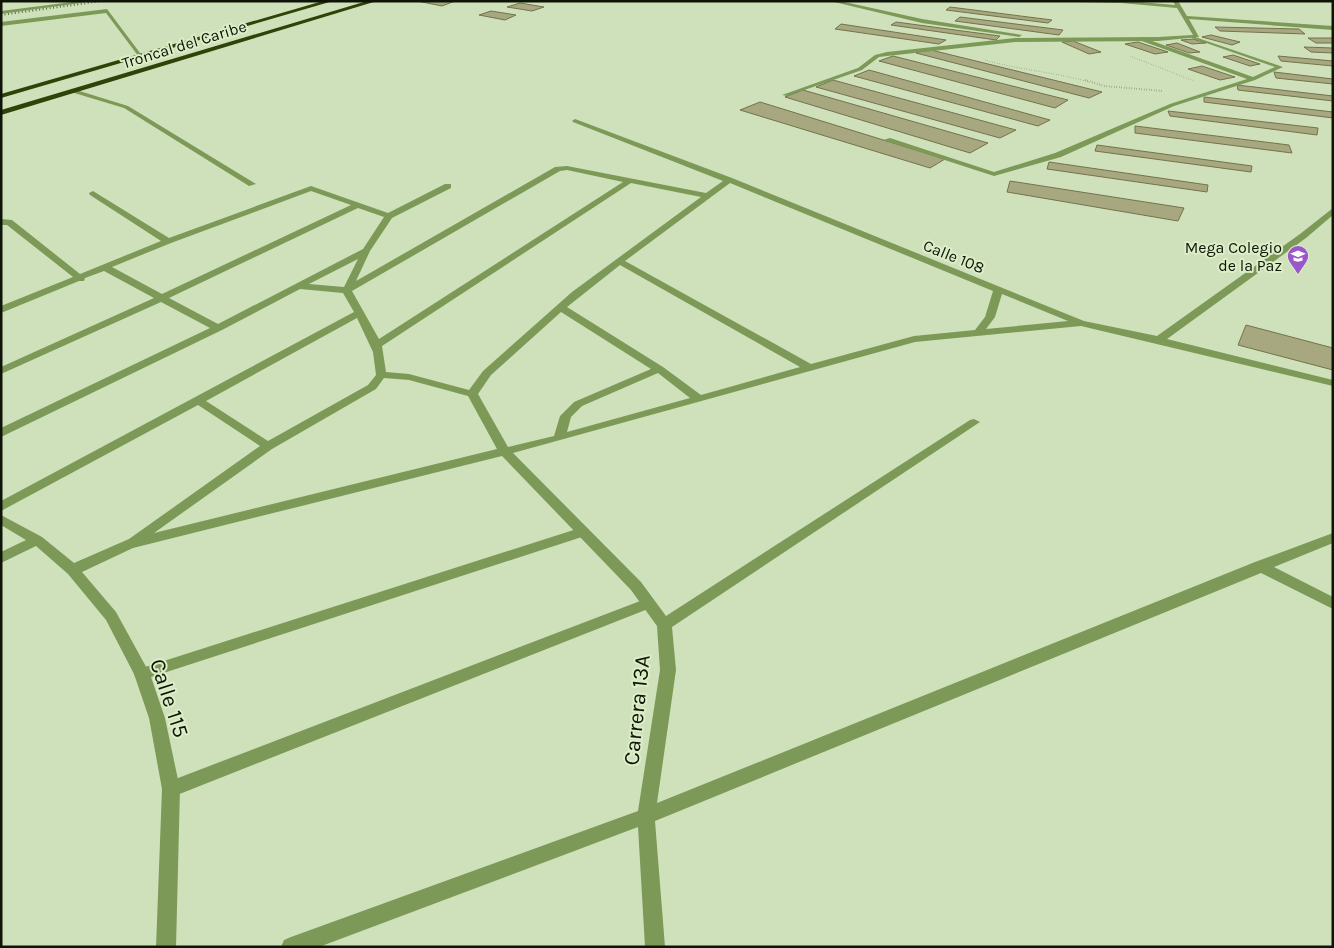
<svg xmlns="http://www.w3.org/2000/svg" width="1334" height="948" font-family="Karla,sans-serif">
  <rect width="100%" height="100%" fill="#cfe1ba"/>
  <path fill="#a7a87f" stroke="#73734c" d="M417,1H455L442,6Z
    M520,3L544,7L532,11L507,7Z
    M950,7L1052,20L1048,23L946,10Z
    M491,11L516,15L505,20L479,15Z
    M960,17L1063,30L1059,35L955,21Z
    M896,22L1000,36L996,40L891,25Z
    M841,24L946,40L939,44L835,29Z
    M1215,27L1299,29L1305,34L1220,31Z
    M1211,35L1240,42L1232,45L1202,37Z
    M1308,38H1333V43H1316Z
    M1193,39L1206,43L1192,44L1181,40Z
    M1073,41L1101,52L1089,54L1062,42Z
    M1138,42L1168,52L1155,54L1125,44Z
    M1177,43L1200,52L1189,53L1166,45Z
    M1304,47L1333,48V53L1311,52Z
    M927,49L1102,92L1089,98L916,53Z
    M1233,55L1260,64L1250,66L1223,57Z
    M893,56L1068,100L1055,108L879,61Z
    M1278,56L1333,61V66L1281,61Z
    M1202,66L1235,77L1220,80L1188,69Z
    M869,70L1050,120L1038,126L854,76Z
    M1274,72L1333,79V84L1276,78Z
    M833,80L1016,130L1000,138L816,87Z
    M1237,85L1333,96V101L1238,90Z
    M803,90L988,143L970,153L785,97Z
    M1204,97L1333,112V118L1204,102Z
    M760,102L945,159L930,168L740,110Z
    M1168,111L1318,128L1317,135L1170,116Z
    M1135,126L1289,145L1292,153L1135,133Z
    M1097,145L1252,166L1251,172L1095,151Z
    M1049,162L1208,185L1207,192L1047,169Z
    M1010,181L1184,208L1178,221L1007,192Z
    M1246,325L1333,348V370L1238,345Z"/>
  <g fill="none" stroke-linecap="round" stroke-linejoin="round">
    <path stroke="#79856a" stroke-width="1" stroke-dasharray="0.5 2" stroke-linecap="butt" d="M1130,56L1194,81
      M985,60C1019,70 1055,72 1089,82"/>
    <path stroke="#79856a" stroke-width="2" stroke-dasharray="0.5 2" stroke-linecap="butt" d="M1085,80L1104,86L1163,91"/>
    <path fill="#7d9958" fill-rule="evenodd" d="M107,9L143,57H139L106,13L1,26V22Z
      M1192,36L1283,67L1255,80L1174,106L1061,157L994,176L883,140L890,138L994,172L1055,153L1170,104L1247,79L1139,40L1141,37L1253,77L1275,67L1192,38Z
      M583,527L588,529L590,532L588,535L142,680L136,678L134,674L136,670L142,668Z
      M648,598L653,599L655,603L653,607L177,795L171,797L165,795L162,789L165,783Z"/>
    <path fill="#7d9958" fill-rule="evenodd" d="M80,1H95L1,14V11Z
      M830,1H840L922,19L1022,35L1019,37L922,23Z
      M1037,1H1129L1175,5L1173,1H1178L1187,16L1333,26V30L1189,19L1199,37L1158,41L1015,42L887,56L879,57L862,70L787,96L782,95L858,68L875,55L887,52L1015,38L1158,37L1193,35L1177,8L1121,3Z
      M73,89L128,106L256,184L249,186L124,108L71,92Z
      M575,119L732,178L1084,321L1157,336L1300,234L1333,208V215L1306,238L1167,339L1333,380V386L1081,326L915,342L513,453L641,582L666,616L970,420L974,419L980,422L672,627L676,670L657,803L1255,562L1333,533V543L1274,567L1333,597V609L1261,573L655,821L665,947H645L638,827L319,947H281L284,940L291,937L638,811L660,670L657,626L631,590L502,456L133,548L82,572L116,612L150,674L165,718L180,789L176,947H156L162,789L149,718L134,674L106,620L68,574L36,546L1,563V552L26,540L1,525V515L42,537L74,563L129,539L260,446L198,405L1,511V501L354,312L343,293L300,289L222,330L1,437V428L210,328L161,302L1,374V367L154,298L104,271L85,278L84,281H79L1,313V306L73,277L7,225H1V219L12,220L80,274L161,241L90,195L89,193L93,191L169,238L311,186L388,213L445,184H451V188L392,218L370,251L356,281L555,167L567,166L706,193L723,181L573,122L572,121ZM567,170L623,182L379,339L352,291L560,171ZM631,183L701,197L572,292L483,371L469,390L409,374L386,372L382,346ZM730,183L993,291L985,317L975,330L914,336L811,364L625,261ZM311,191L351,205L162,294L112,267L171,243ZM358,208L384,217L363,249L218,324L169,298ZM358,259L344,287L309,284ZM620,265L800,367L701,395L663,367L567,307ZM1002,294L1068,321L986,329L995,317ZM561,312L651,369L574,402L560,416L554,436L508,447L478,394L491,375ZM357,318L373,352L376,375L368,385L268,441L206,401ZM658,373L690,398L567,432L571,417L582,406ZM384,378L409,380L468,396L497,449L154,533L272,449L376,389Z"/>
    <path fill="#2f4309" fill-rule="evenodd" d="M323,1H333L1,98V94Z
      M367,1H377L1,115V110Z"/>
    <path stroke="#5d6851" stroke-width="2" stroke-dasharray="1 2.5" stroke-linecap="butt" d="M1,15L102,1"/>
  </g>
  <defs>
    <g id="school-pin" transform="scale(1.125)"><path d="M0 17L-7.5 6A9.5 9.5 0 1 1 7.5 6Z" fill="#9a57cc" stroke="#dceec7"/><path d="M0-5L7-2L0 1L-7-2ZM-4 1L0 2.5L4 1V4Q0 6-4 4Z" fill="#fff"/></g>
  </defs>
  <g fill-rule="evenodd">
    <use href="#school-pin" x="1298" y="256"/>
  </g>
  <g text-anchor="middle" stroke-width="4" stroke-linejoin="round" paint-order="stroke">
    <g font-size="16" fill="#0e1407" stroke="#dceec7">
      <text transform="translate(184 44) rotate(-17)" y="6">Troncal del Caribe</text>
      <text transform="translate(954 256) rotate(22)" y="6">Calle 108</text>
    </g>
    <g font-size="16" fill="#0e1407" stroke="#dceec7" text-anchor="end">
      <text x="1282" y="253">Mega Colegio<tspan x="1282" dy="18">de la Paz</tspan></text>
    </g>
    <g font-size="22" fill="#0e1407" stroke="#dceec7">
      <text transform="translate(170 698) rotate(72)" y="8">Calle 115</text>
      <text transform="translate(636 710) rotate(-84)" y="8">Carrera 13A</text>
    </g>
  </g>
  <rect width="1334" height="948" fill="none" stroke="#0e1407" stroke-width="5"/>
</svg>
